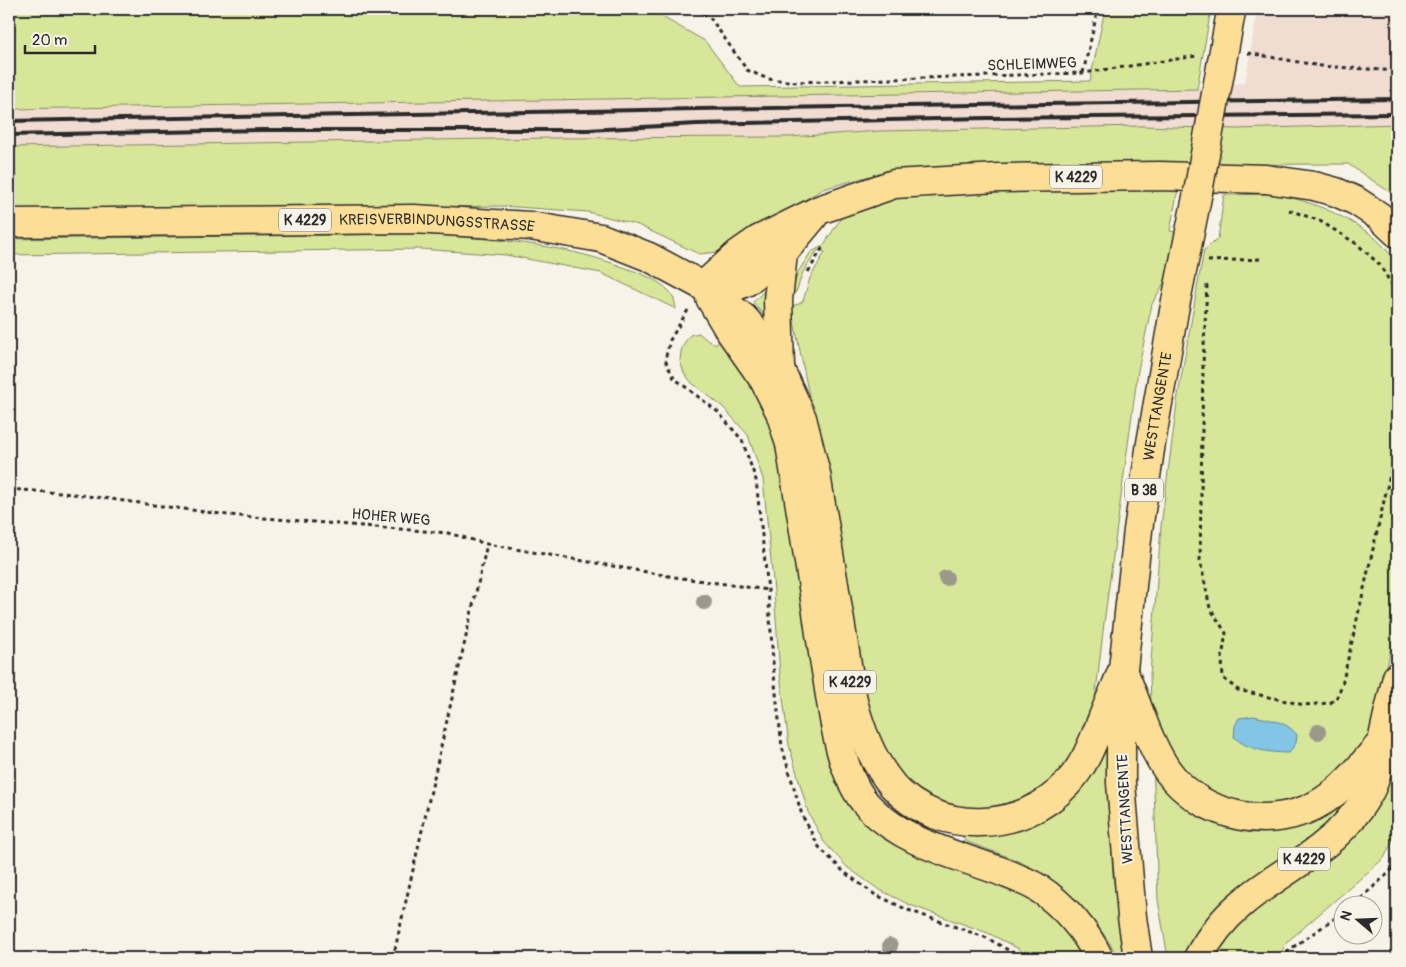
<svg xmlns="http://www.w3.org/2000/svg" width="1406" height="967" font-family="Pangolin,sans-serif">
  <rect width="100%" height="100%" fill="#f7f3e8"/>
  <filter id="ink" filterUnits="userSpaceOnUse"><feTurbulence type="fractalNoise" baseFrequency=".02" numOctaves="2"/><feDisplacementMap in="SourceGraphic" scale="10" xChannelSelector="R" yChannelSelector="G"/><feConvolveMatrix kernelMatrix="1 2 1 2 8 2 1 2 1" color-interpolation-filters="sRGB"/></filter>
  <g filter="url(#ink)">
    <path fill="#f0dcd1" d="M1258,9H1397V124L1237,129L1143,126L880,131L789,137L553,138L9,147V109L1184,89L1245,83Z"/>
    <path fill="#d8e699" stroke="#828862" d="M9,9H648L705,41L740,87L1090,81L1105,9H1211L1197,89L9,109Z
      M1397,124V197L1348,164L1063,165L888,171L823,189L718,252L699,254L638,225L588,212L502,206L303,209L9,210V147L553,138L789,137L880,131L1143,126L1237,129Z
      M1179,184L1170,231L1175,232L1165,281L1152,304L1138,370L1104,623L1094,709L1075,757L1043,790L1021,801L996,808L956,807L937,800L919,789L901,774L887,757L865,703L814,421L791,306L799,304L803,301L810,278L825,252L821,250L817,251L803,272L796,292L791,294L798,272L811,252L823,246L845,212L882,189Z
      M1273,194C1308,200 1341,213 1370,234C1380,241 1389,253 1397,262V619L1377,715L1397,668V832L1384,858L1287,942L1278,958H1168L1158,900L1150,675L1161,526L1178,395L1204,250L1218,239L1224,195Z
      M419,234C491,239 557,242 626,268C640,273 659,280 669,291C674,296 675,302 676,309L601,273L506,255L420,249L9,255V239Z
      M772,283L770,324L753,302Z
      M699,333C710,343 712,346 726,340L741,358L785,448L871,827L892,843L910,853L984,879L1029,897L1049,912L1063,928L1085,958H1025L1019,949L988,933L910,905L878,889L847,867L824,842L808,812L789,745L780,674L774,591L763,479L748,435L723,407L692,383L684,373L680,361L681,351L685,342L690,335Z
      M1105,752H1107L1109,806L1113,875L1123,958H1119C1095,919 1069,885 1026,865C1006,855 985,849 965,841L962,836L963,834L1053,813L1077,795L1095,772Z"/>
    <path fill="#83c5e4" stroke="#60879a" d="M1254,716C1270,720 1287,721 1297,735L1296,743L1289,753C1271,753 1247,750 1234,737L1235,726L1239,718Z"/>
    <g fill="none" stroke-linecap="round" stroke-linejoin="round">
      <g stroke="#2b2b2b" stroke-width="31">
        <g id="primary">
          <path id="s1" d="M9,223L414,219L530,226L601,238L649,257L703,286L744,318L762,339L780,369L802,418L816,474L853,701C861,732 872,761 893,786C938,836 1022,833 1067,784C1084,766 1092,745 1101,722C1108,704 1116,686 1123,669"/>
          <path d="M703,286L738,254L758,240L819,210L894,184L998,178L1160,176L1266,179L1314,186L1336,192L1356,201L1379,216L1397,233"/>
          <path d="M703,286L732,288L746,282L783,253L813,217"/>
          <path d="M710,298L729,330L764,380L780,412L790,444C799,500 808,556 817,612C820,636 824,659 828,683C834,721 841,778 869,807C904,843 954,854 1000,871C1012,876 1026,881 1038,888C1063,904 1086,931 1099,958"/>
          <path d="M780,367L778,300L783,253"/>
          <path d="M1127,680C1139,709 1149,744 1167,770C1201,818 1273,833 1323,801C1347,786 1364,762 1382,742"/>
          <path id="s2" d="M1138,958L1132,917L1121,783V728L1123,669L1138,530L1151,443L1174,311L1198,192"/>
          <path d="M1198,958C1209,938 1222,920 1240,905C1265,883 1294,868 1320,848C1339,834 1356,815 1368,794C1378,779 1378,760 1382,743C1386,721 1392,699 1397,677"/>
        </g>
      </g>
      <path stroke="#2b2b2b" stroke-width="3" stroke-dasharray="4 4" stroke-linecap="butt" d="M696,9L711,19L747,70L768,79L796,82L1083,73L1197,56
        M1248,53L1321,66L1397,71
        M1083,73L1098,9
        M1289,210L1320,221L1357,244L1379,264L1397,293
        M1208,261L1263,259
        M808,272L823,247
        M1207,285L1203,365L1200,560L1210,608L1226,633L1222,658L1223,678L1238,690L1304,705L1330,703L1336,699L1342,685L1397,444
        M688,310L670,340L665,360L674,378L718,412L742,440L756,480L768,590L774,675L782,747L802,815L819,847L844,872L874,894L908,910L987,938L1015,954L1017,958
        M9,489L73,494L228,515L448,533L487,544L675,577L768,590
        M1355,904L1397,865
        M393,958L487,544
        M1281,958L1289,950L1344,912"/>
      <use href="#primary" stroke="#fcde96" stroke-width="28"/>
      <path stroke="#2b2b2b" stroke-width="4" d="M9,121L698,109L1397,99
        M9,135L263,130H588L697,124L987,118L1397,114"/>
      <g stroke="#2b2b2b" stroke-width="31" stroke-linecap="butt">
        <path id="primary-bridge" d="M1198,192L1231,12"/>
      </g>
      <use href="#primary-bridge" stroke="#fcde96" stroke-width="28"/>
    </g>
    <g fill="#9a998c">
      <circle cx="946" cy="578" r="8"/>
      <circle cx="704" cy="602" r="8"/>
      <circle cx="1318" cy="732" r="8"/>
      <circle cx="890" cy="946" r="8"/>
    </g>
  </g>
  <g text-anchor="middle" stroke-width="4" stroke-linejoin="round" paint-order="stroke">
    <g fill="#f7f3e8" stroke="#686764" stroke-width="1">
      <rect x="1050" y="165.5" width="52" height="23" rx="4"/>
      <rect x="279" y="208.5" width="52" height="23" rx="4"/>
      <rect x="1125" y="478.5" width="38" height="23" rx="4"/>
      <rect x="824" y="670.5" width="52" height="23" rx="4"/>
      <rect x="1278" y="847.5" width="52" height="23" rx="4"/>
    </g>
    <g font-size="14" font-weight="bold" fill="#2b2b2b">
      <text x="1076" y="182">K 4229</text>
      <text x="305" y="225">K 4229</text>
      <text x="1144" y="495">B 38</text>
      <text x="850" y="687">K 4229</text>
      <text x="1304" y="864">K 4229</text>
    </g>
    <g font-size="15" fill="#2b2b2b" stroke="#f7f3e8">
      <text transform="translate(1032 64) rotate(-2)" y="5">SCHLEIMWEG</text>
      <text dy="5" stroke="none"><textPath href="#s1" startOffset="428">KREISVERBINDUNGSSTRASSE</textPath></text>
      <text dy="5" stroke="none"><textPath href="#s2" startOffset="555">WESTTANGENTE</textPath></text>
      <text transform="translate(391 517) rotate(5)" y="5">HOHER WEG</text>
      <text transform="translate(1125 809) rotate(-93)" y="5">WESTTANGENTE</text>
    </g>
  </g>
  <rect width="1406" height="967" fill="none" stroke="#f7f3e8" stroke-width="30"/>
  <rect x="15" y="15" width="1376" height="937" fill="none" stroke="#2b2b2b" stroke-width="2" filter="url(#ink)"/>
  <g transform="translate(1358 920) rotate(289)"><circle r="24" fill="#f7f3e8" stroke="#a5a39c"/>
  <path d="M0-4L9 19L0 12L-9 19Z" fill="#2b2b2b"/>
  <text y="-8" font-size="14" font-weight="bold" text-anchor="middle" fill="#2b2b2b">N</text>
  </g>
  <path d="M25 45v8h70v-8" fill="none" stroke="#2b2b2b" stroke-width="2.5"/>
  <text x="32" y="45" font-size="15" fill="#2b2b2b" stroke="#f7f3e8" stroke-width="4" paint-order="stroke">20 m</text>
</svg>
